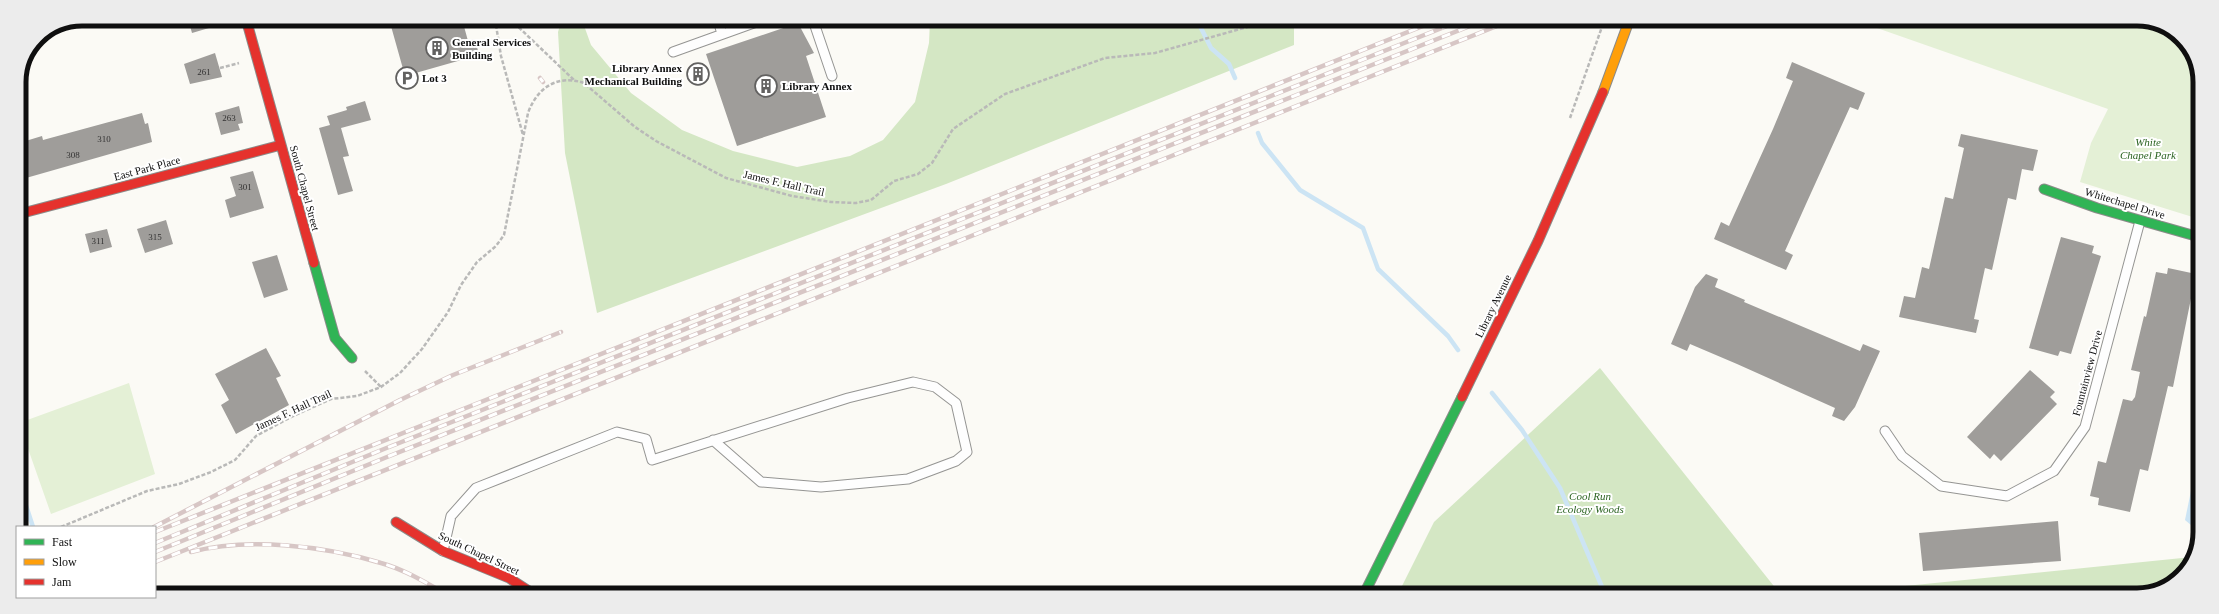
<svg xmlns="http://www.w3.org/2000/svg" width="2219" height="614" font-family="Georgia,serif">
  <rect width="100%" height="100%" fill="#fbfaf5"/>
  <path fill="#e4f0d6" d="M1857,21H2153L2184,41L2200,78L2199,219L2080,182L2091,143L2108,109Z
    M129,383L155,474L51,514L19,423Z"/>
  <path fill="#d4e7c4" d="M562,19L582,20L591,45L631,93L682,130L733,151L797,167L850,156L883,140L915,102L929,43L930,20H1294V45L946,184L597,313L565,153L558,32Z
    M1600,368L1781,595L1398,594L1434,522Z
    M2192,557L2175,582L2137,595H1816Z"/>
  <path fill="#cce4f4" d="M2198,457V531L2185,520Z"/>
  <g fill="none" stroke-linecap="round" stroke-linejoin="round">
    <path stroke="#cce4f4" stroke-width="4.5" d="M1197,20L1211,48L1229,64L1235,78
      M1258,133L1262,143L1300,190L1363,228L1378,269L1448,336L1458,350
      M1492,393L1522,430L1560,488L1605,594
      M19,484L33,527"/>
  </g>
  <path fill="#9f9d9a" d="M188,19H226V23L192,33Z
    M389,19H462L468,41L475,39L479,55L405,76Z
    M798,23L814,53L806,56L826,117L737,146L706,54Z
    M215,53L222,77L190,84L184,64Z
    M1792,62L1865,93L1858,110L1850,107L1806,204L1785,251L1793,255L1786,270L1714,239L1721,222L1729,226L1773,129L1793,81L1786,78Z
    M365,101L371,120L341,128L349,156L343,157L353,191L338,195L319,128L330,125L327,116L347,110L346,107Z
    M239,106L243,123L238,124L240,130L221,135L215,113Z
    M142,113L145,124L148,123L152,142L19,180V143L42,136L43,140Z
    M1961,134L2038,150L2033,171L2022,169L2016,200L2008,198L1992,270L1985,268L1974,319L1979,320L1976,333L1899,317L1904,296L1915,298L1922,267L1929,269L1945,197L1953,199L1964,148L1958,146Z
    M253,171L264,208L230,218L225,200L236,196L230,177Z
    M166,220L173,244L145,253L137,229Z
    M107,229L112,247L90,253L85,234Z
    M2061,237L2094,246L2092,253L2101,256L2071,354L2060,351L2058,356L2029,348Z
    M277,255L288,290L264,298L252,262Z
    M2168,268L2196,274L2173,387L2168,386L2148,471L2140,469L2130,512L2098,505L2099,498L2090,496L2098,461L2106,463L2123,399L2132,401L2135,397L2140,372L2131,370L2144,316L2146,317L2156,272L2167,274Z
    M1706,274L1718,279L1715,287L1745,300L1744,302L1860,351L1863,344L1880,351L1855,407L1844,421L1832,416L1835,408L1737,364L1690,344L1687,351L1671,344L1695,287Z
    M266,348L281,376L276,378L289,405L236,434L221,405L229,400L215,374Z
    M2030,370L2055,392L2050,397L2057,404L2001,461L1994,454L1990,459L1967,437Z
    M2058,521L2061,561L1923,571L1919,533Z"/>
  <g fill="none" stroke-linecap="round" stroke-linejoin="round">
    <g stroke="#959593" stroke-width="11">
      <path id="lane" d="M718,20L722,34
        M813,20L832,76
        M673,52L762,20
        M1885,431L1902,456L1941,486L2007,496L2054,471L2085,427L2140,221
        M443,551L451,516L476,488L617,432L646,439L652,460L848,398L913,382L935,387L956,403L967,452L956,461L908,479L821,487L761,482L713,440"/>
    </g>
    <g stroke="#8c8b89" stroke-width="11">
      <path id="fast" d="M2044,189L2097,208L2199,237
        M314,263L335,338L352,358
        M1364,594L1462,397"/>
    </g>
    <g stroke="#8c8b89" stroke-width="11">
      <path id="slow" d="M1603,92L1629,21"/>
    </g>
    <g stroke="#8c8b89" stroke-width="11">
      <path id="jam" d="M246,19L314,263
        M19,214L281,145
        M1462,397L1538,241L1603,92
        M396,522L443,551L509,578L532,593"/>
    </g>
    <path stroke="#b9b9b8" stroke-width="2.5" stroke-dasharray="4 2" stroke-linecap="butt" d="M495,19L501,56L523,135
      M510,19L574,80
      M220,68L239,63
      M1570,118L1604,21
      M365,371L381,387
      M61,527L147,491L179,484L211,472L235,460L256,436L291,417L331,399L357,396L381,387L400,373L422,349L448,312L461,285L477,262L496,246L504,235L528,113C537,88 557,74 584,83L635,127L656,141L726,178L792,196L831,202L856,203L871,200L894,181L918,174L932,163L953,129L1005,94L1105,58L1155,53L1272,20
      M1342,594L1346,587"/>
    <use href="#lane" stroke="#fefefe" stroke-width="9"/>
    <use href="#fast" stroke="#30b455" stroke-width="9"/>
    <use href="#slow" stroke="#ff9f0a" stroke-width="9"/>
    <use href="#jam" stroke="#e5322d" stroke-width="9"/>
    <g stroke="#d7c6c5" stroke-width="4.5">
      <path id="rail" d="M540,78L543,82
        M154,527L400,400L453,375L561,332
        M155,532L1438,20
        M155,543L384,449L1462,20
        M155,552L387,457L1485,20
        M191,552C249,537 325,546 381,563C403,569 425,582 444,593
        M155,562L1512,20"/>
    </g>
    <use href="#rail" stroke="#fff" stroke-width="3" stroke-dasharray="9" stroke-linecap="butt"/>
  </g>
  <defs>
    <g id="building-ring" transform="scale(1.15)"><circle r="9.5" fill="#fff" stroke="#626160" stroke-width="1.5"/><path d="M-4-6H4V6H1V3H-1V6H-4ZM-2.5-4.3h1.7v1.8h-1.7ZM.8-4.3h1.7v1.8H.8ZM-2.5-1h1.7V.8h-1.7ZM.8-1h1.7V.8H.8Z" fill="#626160"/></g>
    <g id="parking-ring" transform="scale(1.15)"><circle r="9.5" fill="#fff" stroke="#626160" stroke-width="1.5"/><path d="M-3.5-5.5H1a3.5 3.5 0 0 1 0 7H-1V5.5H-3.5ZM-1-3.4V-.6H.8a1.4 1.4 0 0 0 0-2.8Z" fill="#626160"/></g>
  </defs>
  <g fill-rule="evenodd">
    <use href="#building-ring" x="437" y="48"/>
    <use href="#building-ring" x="698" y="74"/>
    <use href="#parking-ring" x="407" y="78"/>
    <use href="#building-ring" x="766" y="86"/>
  </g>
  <g text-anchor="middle" stroke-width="4" stroke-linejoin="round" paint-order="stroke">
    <g font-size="9" fill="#333232">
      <text x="204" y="75">261</text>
      <text x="229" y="121">263</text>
      <text x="104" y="142">310</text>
      <text x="73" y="158">308</text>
      <text x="245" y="190">301</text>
      <text x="155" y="240">315</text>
      <text x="98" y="244">311</text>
    </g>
    <g font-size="11" font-weight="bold" fill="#0f0f0f" stroke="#fff" text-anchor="start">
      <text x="452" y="46">General Services<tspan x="452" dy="13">Building</tspan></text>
      <text x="682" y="72" text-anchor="end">Library Annex<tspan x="682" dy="13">Mechanical Building</tspan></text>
      <text x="422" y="82">Lot 3</text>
      <text x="782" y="90">Library Annex</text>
    </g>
    <g font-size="11" font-style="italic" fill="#2c6422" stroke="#fff">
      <text x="2148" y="146">White<tspan x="2148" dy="13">Chapel Park</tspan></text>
      <text x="1590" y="500">Cool Run<tspan x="1590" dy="13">Ecology Woods</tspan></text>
    </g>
    <g font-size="11" fill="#0f0f0f" stroke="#fff">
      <text transform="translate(147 168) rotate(-15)" y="4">East Park Place</text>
      <text transform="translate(784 183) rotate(13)" y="4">James F. Hall Trail</text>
      <text transform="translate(305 188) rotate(75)" y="4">South Chapel Street</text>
      <text transform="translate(2125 203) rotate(17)" y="4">Whitechapel Drive</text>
      <text transform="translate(1493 306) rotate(-64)" y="4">Library Avenue</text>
      <text transform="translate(2087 373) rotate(-75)" y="4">Fountainview Drive</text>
      <text transform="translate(293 410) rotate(-25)" y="4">James F. Hall Trail</text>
      <text transform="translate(479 553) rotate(25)" y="4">South Chapel Street</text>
    </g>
  </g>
  <path d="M0 0H2219V614H0ZM82 26H2137A56 56 0 0 1 2193 82V532A56 56 0 0 1 2137 588H82A56 56 0 0 1 26 532V82A56 56 0 0 1 82 26Z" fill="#ececec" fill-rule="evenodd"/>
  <path fill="none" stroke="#0f0f0f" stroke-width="5" d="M82 26H2137A56 56 0 0 1 2193 82V532A56 56 0 0 1 2137 588H82A56 56 0 0 1 26 532V82A56 56 0 0 1 82 26Z"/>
  <rect x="16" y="526" width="140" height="72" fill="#ffffff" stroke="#9f9f9f"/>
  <rect x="24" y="539" width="20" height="6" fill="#30b455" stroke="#9f9f9f"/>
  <text x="52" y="546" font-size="12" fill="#0f0f0f">Fast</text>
  <rect x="24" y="559" width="20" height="6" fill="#ff9f0a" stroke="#9f9f9f"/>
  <text x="52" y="566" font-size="12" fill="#0f0f0f">Slow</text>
  <rect x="24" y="579" width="20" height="6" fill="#e5322d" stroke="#9f9f9f"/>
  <text x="52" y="586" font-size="12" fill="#0f0f0f">Jam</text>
</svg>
